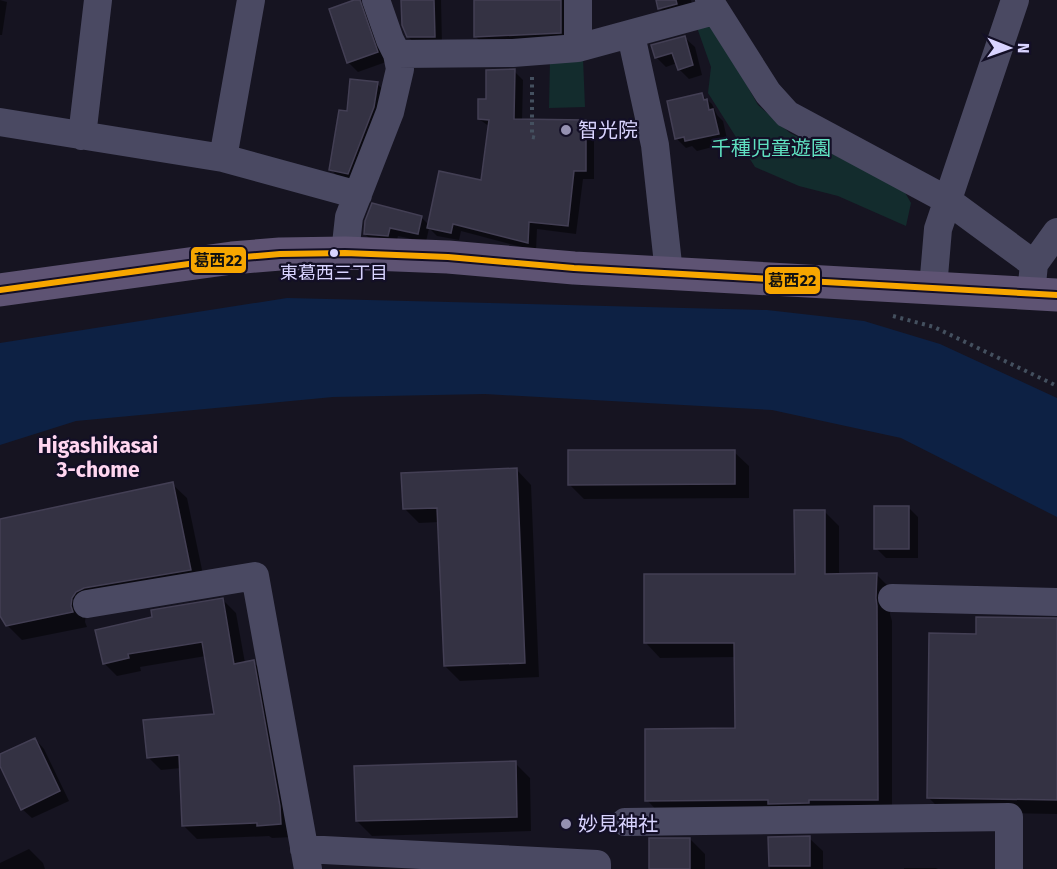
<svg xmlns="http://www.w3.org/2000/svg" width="1057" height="869" font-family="'Fira Sans','Noto Sans JP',sans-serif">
  <rect width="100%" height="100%" fill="#161421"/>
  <path fill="#132c2d" d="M710,20L758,105L790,133L903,189L911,203L906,226L838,196L799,186L755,167L708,93L711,67L695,22Z
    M583,58L585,107L549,108L550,60Z"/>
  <path fill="#0d2144" d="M287,298L767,310L864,321L940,344L1057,398V517L901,438L772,410L485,394L333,397L76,421L0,445V343Z"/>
  <path fill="#0007" d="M0,0L7,2L2,35H0Z
    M359,0L369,10L386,62L358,72L348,62Z
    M403,0H444H441L442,44L417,45L408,37Z
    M476,0H570L569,40L483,44L475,36Z
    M657,0H691L696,16L674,22L660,8Z
    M685,38L695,47L702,75L689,79L679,69L677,63L666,67L656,57Z
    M514,71L523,80L522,121H586L594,130V179H583L576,234L537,229L536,251L461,231L459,240L437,236L429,228L426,242L398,236L396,243L373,242L365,234L422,218L429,225L482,182L490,127L479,119L487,101Z
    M377,84L386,92L357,182L339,178L331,169L348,113Z
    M702,95L712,104L717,115L723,121L728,143L697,151L692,146L686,148L676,138Z
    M734,452L749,466V498L584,499L569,484Z
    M517,470L531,485L539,677L460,681L445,666L440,522L419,523L404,508Z
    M172,484L187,498L205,584L86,613L85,622L87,627L22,640L7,625L0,613V521Z
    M908,507L918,517V558H886L876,548Z
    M824,511L839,526V575H877L891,589L890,614L892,621V814L661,815L647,800L736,730V657L660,658L646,643L796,575Z
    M223,600L236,613L245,663L253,662L266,675L293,837L272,838L269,836L197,839L184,826L181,768L161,770L148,757L216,715L206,656L140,667L141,671L117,676L104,663Z
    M1057,619V814L943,812L928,797L977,635Z
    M35,739L44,749L69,801L32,818L22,809L0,763V756Z
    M515,763L530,778L531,831L372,836L357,821Z
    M770,838H809L823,851V869H770Z
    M690,839L705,854V869H650Z
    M29,849L43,863L45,869H0V863Z
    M904,868H936L938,869H904Z"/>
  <path fill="#343243" stroke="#433f54" stroke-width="1.5" d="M354,0H360L378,52L347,63L329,9Z
    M401,0H434L435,37H407L402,25Z
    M474,0H561V33L474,37Z
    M656,0H676L677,4L658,9Z
    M685,36L693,65L678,70L672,53L655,58L651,45Z
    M515,69L514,119L586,120V171H574L568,226L529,222L528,243L453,224L451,233L427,228L439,171L481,180L489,120L478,119V99H486V70Z
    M350,79L378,82L374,107L348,174L329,170L339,110L347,111Z
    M702,93L704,100L707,99L709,110L713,109L719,134L685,141L684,137L675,139L667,101Z
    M372,203L422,216L418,234L390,228L388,236L364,234L365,221Z
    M568,450H735V484L568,485Z
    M517,468L525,663L444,666L437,508L403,509L401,473Z
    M173,482L191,570L84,588L76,592L72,598L71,606L73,612L6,626L0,616V519Z
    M874,506H909V549H874Z
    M794,510H825V574L877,573L876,598L877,606L878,800H809V803L768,804V800L645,801V729L735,728L734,643H644V574H795Z
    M223,598L234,664L254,660L280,806L281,824L257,826V823L182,826L179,755L147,758L143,720L214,714L202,642L128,654L129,658L103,664L95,630L152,617L151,610Z
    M976,617L1057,618V800L927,798L929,633L976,634Z
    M35,738L60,791L21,810L0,766V754Z
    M516,761L517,817L356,821L354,766Z
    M810,836V866H769L768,837Z
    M649,838H690V869H649Z"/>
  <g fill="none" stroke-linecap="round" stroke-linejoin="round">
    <path stroke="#44505f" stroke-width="4" stroke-dasharray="3 4.5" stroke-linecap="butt" d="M532,77V137L537,138
      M893,316L934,327L1057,386"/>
    <path stroke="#4a4962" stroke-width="28" d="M578,0V48
      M709,0L768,93L787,114L947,200L1034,264L1031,294
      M631,35L655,145L669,273
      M397,54L513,53L578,48L714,11
      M0,122L223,158L358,195
      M82,136L98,0
      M223,158L251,0
      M345,253L349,217L390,112L400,69L397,54L390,40L376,0
      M1034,264L1057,232
      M933,288L938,229L1015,0
      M892,598L1057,602
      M87,604L255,576L308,869
      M625,822L1009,817V869
      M304,849L597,864V869"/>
    <path stroke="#5e5373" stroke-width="33" d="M0,290L232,258L280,254L345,253L448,257L574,268L1057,295"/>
    <g stroke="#130f26" stroke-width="10">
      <path id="bus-1" d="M0,290L232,258L280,254L345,253L448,257L574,268L1057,295"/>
    </g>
    <use href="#bus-1" stroke="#f7a600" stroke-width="6"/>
  </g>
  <g fill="#9591b1" stroke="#130f26" stroke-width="2">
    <circle cx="566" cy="130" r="6"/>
    <circle cx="566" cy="824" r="6"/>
  </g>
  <circle fill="#d9d4ff" stroke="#130f26" stroke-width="2" cx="334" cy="253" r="5"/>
  <g text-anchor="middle" stroke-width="4.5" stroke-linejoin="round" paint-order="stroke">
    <g font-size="18" fill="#d9d4ff" stroke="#130f26">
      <text x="334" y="279">東葛西三丁目</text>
    </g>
    <g font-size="20" fill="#d9d4ff" stroke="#130f26" text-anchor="start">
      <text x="578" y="137">智光院</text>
      <text x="578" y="831">妙見神社</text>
    </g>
    <g font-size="20" fill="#5fe0c0" stroke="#130f26">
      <text x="771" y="155">千種児童遊園</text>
    </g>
    <g font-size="21" font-weight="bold" fill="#ffd6f0" stroke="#130f26">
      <text x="98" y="453">Higashikasai<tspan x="98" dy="24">3-chome</tspan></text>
    </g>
  </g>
  <g stroke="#130f26" stroke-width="2">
    <rect x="190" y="246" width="57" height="28" rx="6" fill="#f7a600"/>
    <rect x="764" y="266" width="57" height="29" rx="6" fill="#f7a600"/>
  </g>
  <g font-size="16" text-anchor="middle" font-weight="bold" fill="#111">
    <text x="218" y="266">葛西22</text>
    <text x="792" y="286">葛西22</text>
  </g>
  <g transform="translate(1009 48) rotate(91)" stroke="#130f26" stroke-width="4.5" paint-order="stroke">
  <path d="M0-4.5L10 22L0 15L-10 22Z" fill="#d9d4ff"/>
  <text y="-9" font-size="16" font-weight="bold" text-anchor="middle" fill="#d9d4ff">N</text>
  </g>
</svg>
